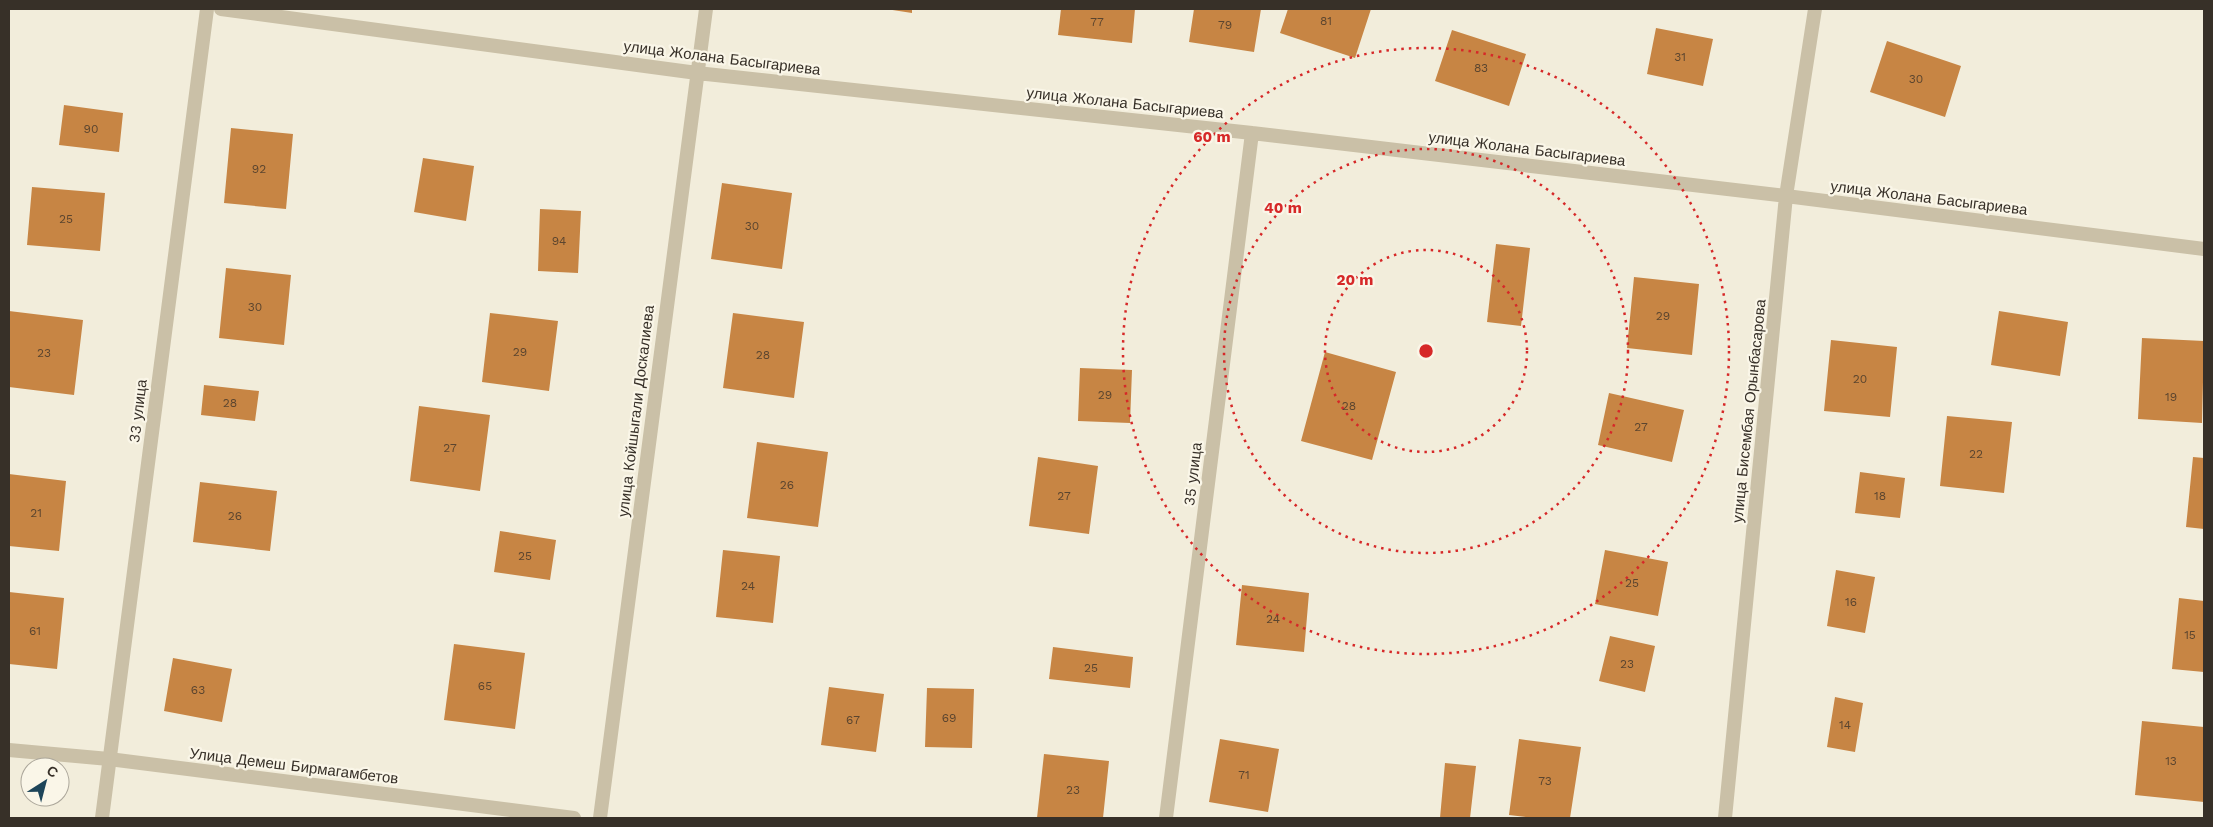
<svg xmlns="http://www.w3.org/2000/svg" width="2213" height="827" font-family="'Work Sans',sans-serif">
  <rect width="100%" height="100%" fill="#f2eddb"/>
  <path fill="#c78544" d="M886,9H912V13Z
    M1061,9H1135L1132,43L1058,35Z
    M1194,9H1261L1254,52L1189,42Z
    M1288,9H1371L1355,58L1280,33Z
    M1656,28L1713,39L1703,86L1647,74Z
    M1452,30L1526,54L1509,106L1435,81Z
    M1887,41L1961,66L1945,117L1870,92Z
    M64,105L123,113L119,152L59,145Z
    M231,128L293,134L286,209L224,203Z
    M423,158L474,166L466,221L414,212Z
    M722,183L792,193L782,269L711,259Z
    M32,187L105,193L100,251L27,245Z
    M540,209L581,211L578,273L538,271Z
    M1496,244L1530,248L1521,326L1487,322Z
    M226,268L291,275L284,345L219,338Z
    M1634,277L1699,284L1692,355L1627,348Z
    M9,311L83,320L74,395L9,387Z
    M1999,311L2068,322L2060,376L1991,365Z
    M490,313L558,321L549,391L482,382Z
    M733,313L804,322L794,398L723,388Z
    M2142,338L2204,341L2202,423L2138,419Z
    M1831,340L1897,347L1890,417L1824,411Z
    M1325,352L1396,372L1372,460L1301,441Z
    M1080,368L1132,370L1130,423L1078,421Z
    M204,385L259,391L255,421L201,415Z
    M1609,393L1684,410L1672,462L1598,445Z
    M419,406L490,415L480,491L410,481Z
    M1947,416L2012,422L2004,493L1940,486Z
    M757,442L828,452L818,527L747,518Z
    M1038,457L1098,466L1089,534L1029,526Z
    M2193,457L2204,458V529L2186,527Z
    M1860,472L1905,478L1900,518L1855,513Z
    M9,474L66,481L59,551L9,546Z
    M200,482L277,491L270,551L193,542Z
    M500,531L556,540L550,580L494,572Z
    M723,550L780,556L773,623L716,617Z
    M1605,550L1668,562L1658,616L1595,604Z
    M1836,570L1875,577L1865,633L1827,626Z
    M1242,585L1309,593L1304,652L1236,645Z
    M9,592L64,598L57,669L9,664Z
    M2179,598L2204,601V672L2172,669Z
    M1610,636L1655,646L1645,692L1599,681Z
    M454,644L525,653L515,729L444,720Z
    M1053,647L1133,657L1130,688L1049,679Z
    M173,658L232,669L222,722L164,711Z
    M829,687L884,694L876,752L821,745Z
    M927,688L974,689L972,748L925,747Z
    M1835,697L1863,703L1855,752L1827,747Z
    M2142,721L2204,727V802L2135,795Z
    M1220,739L1279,749L1268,812L1209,802Z
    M1519,739L1581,747L1570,818H1534L1509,815Z
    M1044,754L1109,761L1103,818H1037Z
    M1445,763L1476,766L1470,818H1440Z"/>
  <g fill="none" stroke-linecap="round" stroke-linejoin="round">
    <path stroke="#cac0a7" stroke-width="14" d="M221,9L697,73L1252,133L1786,196L2204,249
      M9,750L109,759L574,818
      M102,818L207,9
      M600,818L706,9
      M1166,818L1252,133
      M1725,818L1786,196L1815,9"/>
  </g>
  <g fill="none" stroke="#d62828" stroke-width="2.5" stroke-dasharray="2.5 5">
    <circle cx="1426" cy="351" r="101"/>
    <circle cx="1426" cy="351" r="202"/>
    <circle cx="1426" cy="351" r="303"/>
  </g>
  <g text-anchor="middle" stroke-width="4.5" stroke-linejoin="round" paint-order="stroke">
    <g font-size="12" fill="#5b452f">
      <text x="1326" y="25">81</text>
      <text x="1097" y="26">77</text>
      <text x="1225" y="29">79</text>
      <text x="1680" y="61">31</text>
      <text x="1481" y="72">83</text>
      <text x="1916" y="83">30</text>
      <text x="91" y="133">90</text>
      <text x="259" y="173">92</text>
      <text x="66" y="223">25</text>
      <text x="752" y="230">30</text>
      <text x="559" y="245">94</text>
      <text x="255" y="311">30</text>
      <text x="1663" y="320">29</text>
      <text x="520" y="356">29</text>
      <text x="44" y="357">23</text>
      <text x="763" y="359">28</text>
      <text x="1860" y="383">20</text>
      <text x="1105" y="399">29</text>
      <text x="2171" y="401">19</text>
      <text x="230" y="407">28</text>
      <text x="1349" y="410">28</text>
      <text x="1641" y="431">27</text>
      <text x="450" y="452">27</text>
      <text x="1976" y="458">22</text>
      <text x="787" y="489">26</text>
      <text x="1064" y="500">27</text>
      <text x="1880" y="500">18</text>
      <text x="36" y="517">21</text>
      <text x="235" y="520">26</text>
      <text x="525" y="560">25</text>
      <text x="1632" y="587">25</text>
      <text x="748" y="590">24</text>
      <text x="1851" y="606">16</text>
      <text x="1273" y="623">24</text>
      <text x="35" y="635">61</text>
      <text x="2190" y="639">15</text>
      <text x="1627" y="668">23</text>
      <text x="1091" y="672">25</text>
      <text x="485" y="690">65</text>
      <text x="198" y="694">63</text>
      <text x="949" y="722">69</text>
      <text x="853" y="724">67</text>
      <text x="1845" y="729">14</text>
      <text x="2171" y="765">13</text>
      <text x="1244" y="779">71</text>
      <text x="1545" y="785">73</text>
      <text x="1073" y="794">23</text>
    </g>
    <g font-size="15" fill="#373028" stroke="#faf6e8">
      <text transform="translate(722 58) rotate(7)" y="5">улица Жолана Басыгариева</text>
      <text transform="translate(1125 103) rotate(6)" y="5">улица Жолана Басыгариева</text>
      <text transform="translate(1527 149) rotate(7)" y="5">улица Жолана Басыгариева</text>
      <text transform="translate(1929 198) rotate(7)" y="5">улица Жолана Басыгариева</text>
      <text transform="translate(138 411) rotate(-83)" y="5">33 улица</text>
      <text transform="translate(636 411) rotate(-83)" y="5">улица Койшыгали Доскалиева</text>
      <text transform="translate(1749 411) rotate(-84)" y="5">улица Бисембая Орынбасарова</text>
      <text transform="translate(1193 474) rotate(-83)" y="5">35 улица</text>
      <text transform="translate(294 766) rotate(7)" y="5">Улица Демеш Бирмагамбетов</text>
    </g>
  </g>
  <circle cx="1426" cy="351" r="8" fill="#d62828" stroke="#faf6e8" stroke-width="2.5"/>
  <g font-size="15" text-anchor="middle" font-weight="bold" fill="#d62828" stroke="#faf6e8" stroke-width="4.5" stroke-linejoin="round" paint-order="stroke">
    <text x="1212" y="142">60 m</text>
    <text x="1283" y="213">40 m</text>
    <text x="1355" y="285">20 m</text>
  </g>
  <rect width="2213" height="827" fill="none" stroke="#373028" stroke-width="20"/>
  <g transform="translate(45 782) rotate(36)"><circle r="24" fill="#faf6e8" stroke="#aca79b"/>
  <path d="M0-4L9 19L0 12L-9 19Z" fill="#1d4559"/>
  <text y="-8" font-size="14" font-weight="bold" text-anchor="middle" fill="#373028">С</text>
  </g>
</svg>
